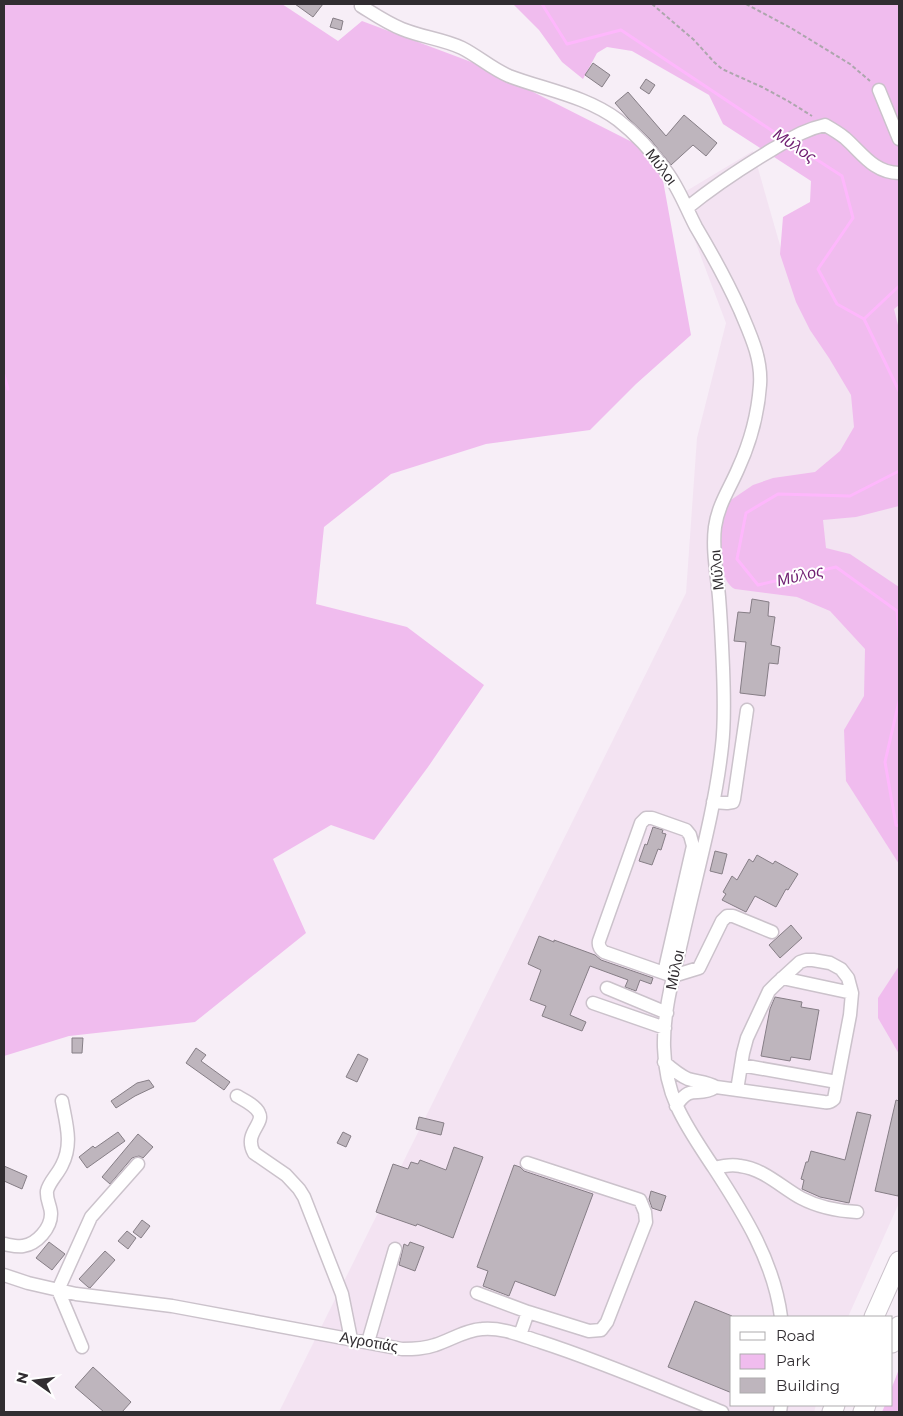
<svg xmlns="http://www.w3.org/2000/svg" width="903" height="1416" font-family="Montserrat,sans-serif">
  <rect width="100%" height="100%" fill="#f7eef7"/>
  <path fill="#f3e3f2" d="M753,151L794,294L899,221V1203L848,1317H732V1405H816L814,1412H279L686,593L697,438L726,323L678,196Z"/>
  <path fill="#f0bcee" d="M4,4H282L338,41L362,21L482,66L634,143L662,175L691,335L636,384L590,430L486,444L391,474L324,527L316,604L407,627L484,685L428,767L374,840L331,825L273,859L306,933L195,1022L69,1036L4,1056Z
    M513,4H899V305L894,309L899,329V506L856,517L823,520L826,548L850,554L899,587V864L846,781L844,730L864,696L865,649L830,611L797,597L735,589C714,579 722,524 725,504L753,485L773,478L815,472L840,451L854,427L851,395L829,358L810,330L796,302L780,254L783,217L810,202L811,181L723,124L709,95L632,51L607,47L597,53L583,79L562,62L539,30Z
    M899,966V1054L878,1018V998Z
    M899,1369V1412H882L885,1405H892V1387Z"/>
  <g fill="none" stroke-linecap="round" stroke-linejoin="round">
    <path stroke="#feb7fc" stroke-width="3" d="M542,4L567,44L621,30L783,138
      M791,143L842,176L853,218L818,269L837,304L864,319L899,391
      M864,319L899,286
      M4,375L8,389
      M899,471L850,496L778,494L746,513L737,559L758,585L836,567L897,611L899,637
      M899,701L885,762L896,825L899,826"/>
  </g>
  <path fill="#beb5bd" stroke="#867e86" d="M295,4H323L313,17Z
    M333,18L343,21L341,30L330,27Z
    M593,63L610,75L602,87L585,75Z
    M646,79L655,85L649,94L640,88Z
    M628,92L666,136L684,115L717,143L706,156L693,145L671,165L650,139L628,118L615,103Z
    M752,599L769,602L768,616L775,617L771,645L780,647L778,664L769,663L765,696L740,693L746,642L734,641L738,612L750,613Z
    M653,827L663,830L662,833L666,834L661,850L658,849L652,865L639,861L645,844L647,845Z
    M715,851L727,854L722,874L710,871Z
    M757,855L773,864L775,861L798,874L788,890L786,889L776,907L755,896L746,912L722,900L726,894L723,892L732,876L737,880L749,859L753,862Z
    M791,925L802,938L780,958L769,945Z
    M539,936L554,942V940L595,955L601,960L653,978L651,984L640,980L636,991L625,987L628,980L590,966L570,1015L586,1022L582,1031L542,1016L546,1006L530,1000L541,970L528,964Z
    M775,997L802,1002L801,1007L819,1010L810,1060L791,1057L790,1061L761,1056L770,1009Z
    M72,1038H83L82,1053H72Z
    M196,1048L206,1055L201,1061L230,1082L224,1090L186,1063Z
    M358,1054L368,1059L357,1082L346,1077Z
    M149,1080L154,1087L135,1096L116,1108L111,1101L137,1083Z
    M896,1100L899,1101V1191L898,1196L875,1191Z
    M857,1112L871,1115L849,1203L820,1197L802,1189L804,1180L801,1179L806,1162H808L811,1151L845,1160Z
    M419,1117L444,1123L441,1135L416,1129Z
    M118,1132L125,1141L87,1168L79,1157L93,1146L95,1148Z
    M343,1132L351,1136L346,1147L337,1143Z
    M138,1134L153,1147L143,1158L139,1156L132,1158L110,1184L102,1177Z
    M454,1147L483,1157L453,1238L417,1224L416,1226L376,1212L393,1164L408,1169L411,1162L418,1164L420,1160L446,1170Z
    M514,1165L520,1167L524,1171L593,1194L555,1296L515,1281L509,1296L483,1286L488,1271L477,1267Z
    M4,1166L27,1176L22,1189L4,1181Z
    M651,1191L666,1196L661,1211L652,1208L649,1199Z
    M142,1220L150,1226L141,1238L133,1232Z
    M127,1231L136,1238L128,1249L118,1241Z
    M49,1242L65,1254L52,1270L36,1258Z
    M410,1242L424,1247L415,1271L399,1265L404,1244L408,1246Z
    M105,1251L115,1260L90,1288L88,1287L79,1279Z
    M695,1301L732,1316V1393L668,1367Z
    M93,1367L131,1402L122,1412H104L75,1387Z"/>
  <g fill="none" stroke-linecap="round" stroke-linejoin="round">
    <g stroke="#cbc2cb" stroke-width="15">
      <path id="minor" d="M361,6C374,14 387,23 402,29C421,37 443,39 462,48C478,56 492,69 509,76C546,90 586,96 618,120C636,134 653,153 666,171C679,188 686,208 696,227C712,254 727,281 740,310C750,334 762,358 760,385C758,413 750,443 738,469C730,488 718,505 715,527C712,550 717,574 719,597C721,621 722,644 723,668C724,694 725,721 722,746C715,811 696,875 682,939C674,974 663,1011 664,1047C665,1098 687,1127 714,1168C744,1214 774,1262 781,1317
        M879,90L899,139
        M687,208C714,186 743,167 773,149C792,138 803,130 825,125C832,129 839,133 845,138C862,153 874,173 899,173
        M713,802L727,803L733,802L734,799L747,710
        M664,973L693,846L690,835L686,830L652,818H646L641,823L599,941C598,946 600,949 604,952L664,973L673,976L699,968L722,921L727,916H733L772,932
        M782,978L852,993
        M607,988L667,1013
        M593,1003L665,1028
        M664,1062C672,1069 679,1075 688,1079C698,1082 707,1082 716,1087L824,1102C828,1103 831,1102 834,1099L850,1015L852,993L848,978L841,969L830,963L813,960H806L800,962L776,984L769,991L747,1038L743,1053L737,1090
        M741,1065L837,1082
        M237,1096C244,1100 256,1106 259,1113C265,1124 243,1133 254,1153L286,1175L299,1189L304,1197L342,1294L351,1339
        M676,1106C692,1082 697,1099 716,1087
        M714,1168C722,1166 732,1164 740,1166C764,1169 781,1187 801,1198C818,1207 838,1211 857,1212
        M4,1244C10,1245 17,1247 23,1246C37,1244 51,1228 51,1214C51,1206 46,1200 47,1191C49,1182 58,1174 62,1165C73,1144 66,1123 62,1101
        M4,1275L28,1283L76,1294L172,1306L402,1349C413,1349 424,1349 435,1345C451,1340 465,1330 482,1329C502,1327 522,1336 541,1342C603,1362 662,1388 722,1412
        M477,1293L528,1312L589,1331L601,1330L607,1322L646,1222L645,1212L640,1200L527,1163
        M520,1335L528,1312
        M368,1342L395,1249
        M82,1347L58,1290L91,1217L138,1164
        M780,1412L781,1405"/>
    </g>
    <g stroke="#cbc2cb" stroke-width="21">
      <path id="highway" d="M874,1317L899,1261
        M892,1343L899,1326
        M832,1412L835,1405
        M863,1412L866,1405"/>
    </g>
    <path stroke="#ada6ad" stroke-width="2" stroke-dasharray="4 2.5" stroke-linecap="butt" d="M652,4L694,40L714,62L722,69L762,87L788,101L812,116
      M746,4L791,28L850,64L870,81"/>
    <use href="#minor" stroke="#fff" stroke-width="12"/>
    <use href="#highway" stroke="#fff" stroke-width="19"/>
  </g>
  <g text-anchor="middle" stroke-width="4" stroke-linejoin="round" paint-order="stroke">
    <g font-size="15" fill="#312d31" stroke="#fff">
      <text transform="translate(661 167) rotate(53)" y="5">Μύλοι</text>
      <text transform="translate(717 570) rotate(-95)" y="5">Μύλοι</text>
      <text transform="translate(675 970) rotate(-78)" y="5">Μύλοι</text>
      <text transform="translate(369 1342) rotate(10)" y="5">Αγροτιάς</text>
    </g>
    <g font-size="16" font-style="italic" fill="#712173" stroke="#fff">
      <text transform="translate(795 145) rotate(34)" y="6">Μύλος</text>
      <text transform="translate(800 575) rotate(-13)" y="6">Μύλος</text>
    </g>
  </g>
  <rect width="903" height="1416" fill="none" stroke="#312d31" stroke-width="10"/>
  <rect x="730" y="1316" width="162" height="90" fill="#ffffff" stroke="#adabad"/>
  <rect x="740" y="1332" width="25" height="8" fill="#ffffff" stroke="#adabad"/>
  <text x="776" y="1341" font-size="15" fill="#312d31">Road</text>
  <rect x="740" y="1354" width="25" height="15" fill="#f0bcee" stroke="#adabad"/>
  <text x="776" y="1366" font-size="15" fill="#312d31">Park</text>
  <rect x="740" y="1378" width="25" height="15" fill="#beb5bd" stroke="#adabad"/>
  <text x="776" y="1391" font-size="15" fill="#312d31">Building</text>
  <g transform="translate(35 1381) rotate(284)" stroke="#ffffff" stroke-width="4" paint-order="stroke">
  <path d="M0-4L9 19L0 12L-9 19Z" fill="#312d31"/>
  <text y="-8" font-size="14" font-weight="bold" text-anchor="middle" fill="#312d31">N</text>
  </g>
</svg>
